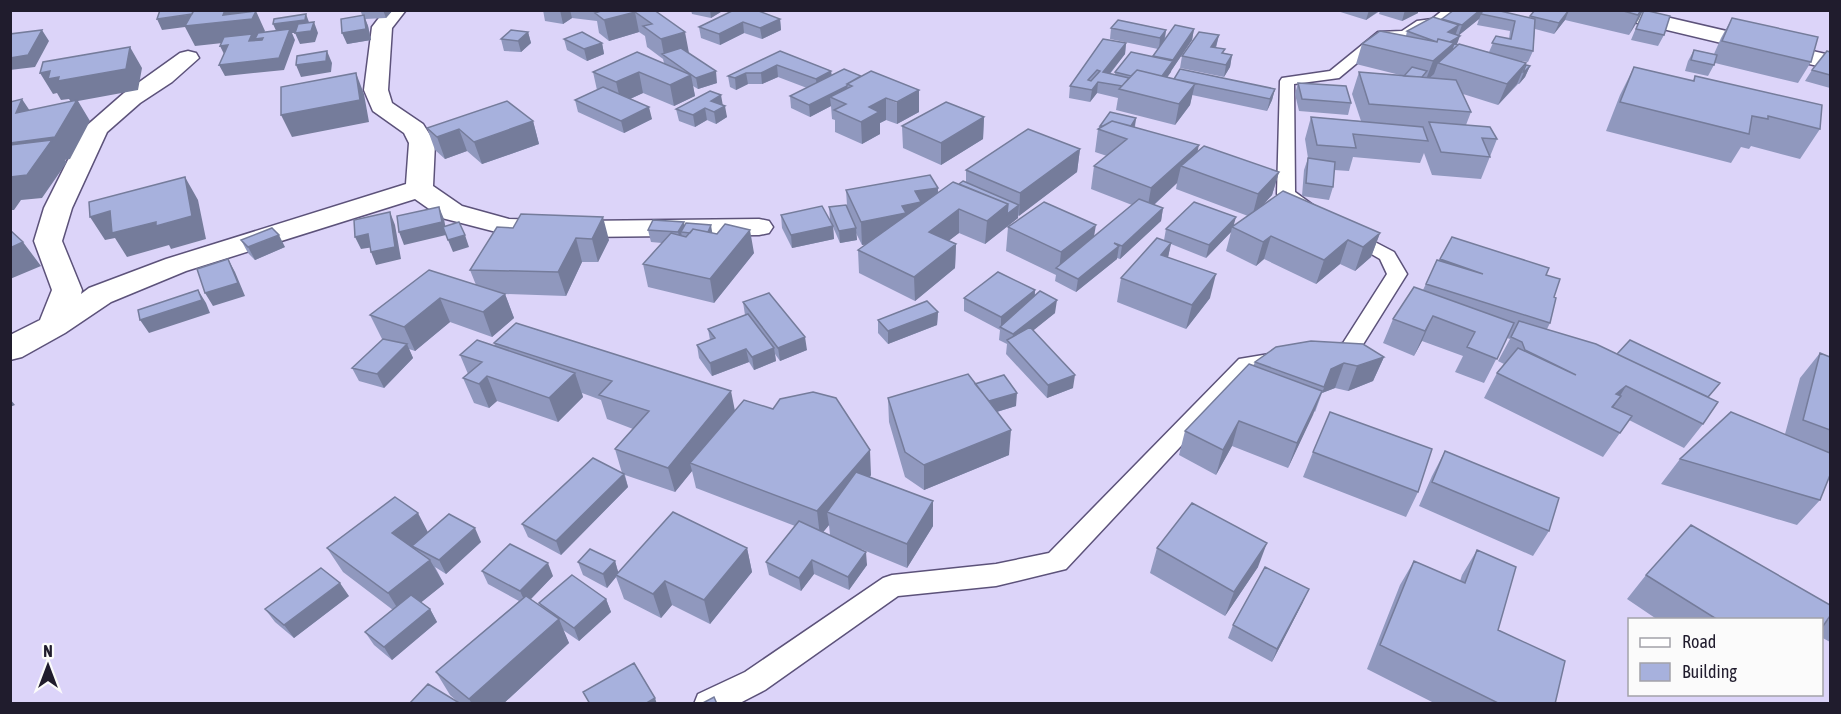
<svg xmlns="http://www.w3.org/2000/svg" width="1841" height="714" font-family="'Asap Condensed',sans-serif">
  <rect width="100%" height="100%" fill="#dcd4f9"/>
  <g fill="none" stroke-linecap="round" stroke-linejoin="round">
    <g stroke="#5c527a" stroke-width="3">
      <path id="service" d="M1443,10H1457L1441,26L1425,28L1405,39H1386L1339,78L1294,84L1295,192L1317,208L1314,212C1302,215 1285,204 1277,194L1280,81L1282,78L1330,71L1378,32L1402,31L1417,21L1432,19Z
        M1350,229L1394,252L1407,274L1357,354L1330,359L1323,357L1320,352L1323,347L1343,343L1387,274L1380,259L1344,238L1341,234L1344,230Z
        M1281,352L1288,354L1292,359L1288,364L1252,370L1066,569L996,586L898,596L765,690L738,704H694L698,694L745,672L883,578L892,575L996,564L1049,553L1239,359Z"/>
    </g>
    <g stroke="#5c527a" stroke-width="3">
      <path id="minor" d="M385,10H406L392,28L388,90L392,103L423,124L435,143L433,186L462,206L509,219L581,221L759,219L769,221L773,227L769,233L759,235L581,237L508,235L442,218L415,199L186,271L111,302L65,333L22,357L10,360V335L40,320L52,290L34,241L44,208L84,128L124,93L180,53L188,51L196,53L199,58L172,82L140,103L107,132L72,208L62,241L82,290L81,294L89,288L166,259L406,184L409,143L404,133L373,111L364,90L372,27Z
        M1597,10H1636L1830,55V69L1600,14Z"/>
    </g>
    <use href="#service" fill="#fff" fill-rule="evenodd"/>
    <use href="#minor" fill="#fff" fill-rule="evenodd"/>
  </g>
  <path fill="#9098be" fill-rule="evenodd" d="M354,10H393L386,18L365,19L368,26L371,40L347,44L362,15L361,12H354Z
    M543,10H654L689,53L717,83L698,89L693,86L695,96L674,106L643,93L630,99L652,119L624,133L578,112L575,100L597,90L593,72L664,63L663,59L647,47L645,36L639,32L609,41L599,33L597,21L572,18L563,24L545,21Z
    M691,10H724L711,18L692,14Z
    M1334,10H1418V13L1402,21L1379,14L1380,11L1366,20Z
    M1454,10L1530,18L1534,12L1528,10H1653L1652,12L1664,35L1658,46L1631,40L1643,11L1629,35L1565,20L1554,34L1535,29L1533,51L1528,62L1515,60L1526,63V65L1530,66L1525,77L1519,84H1518L1498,105L1463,94L1471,112L1466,125L1497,139L1481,179L1432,175L1424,153L1420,163L1353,157L1349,171L1334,170L1333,187L1329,200L1302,196L1304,170L1308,158L1305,139L1311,117L1361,121L1352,94L1359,72L1400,75L1356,64L1362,44L1406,36L1407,31L1442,20ZM1479,19L1477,25L1510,31L1509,39L1496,36L1489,52L1456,45L1459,35Z
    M1732,18L1811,62L1798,83L1715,63L1708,76L1685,71L1688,61L1694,50L1714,54L1721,38Z
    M780,19L781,30L762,39L744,33L720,45L701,38L699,27Z
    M1118,20L1166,30L1165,40L1175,25L1194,29L1192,40L1167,77L1174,79L1180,69L1275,89L1272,100L1267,111L1192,95L1190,105L1175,125L1116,110L1118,98L1097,93L1090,102L1069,98L1070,86L1103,39L1126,43L1125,54L1110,74L1115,75V72L1131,52L1152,57L1158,49L1110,39L1111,28Z
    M528,32L531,43L521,52L504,51L501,39Z
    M1219,35L1216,48L1224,53L1232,55L1230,67L1224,77L1180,68L1182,56Z
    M564,39L602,43L604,54L587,61L567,50Z
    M780,51L831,71L832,76L919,112L897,124L886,120L880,123V134L862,144L835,132V120L832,119L831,106L810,117L791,108L790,96L807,88L778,77L762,84H748L736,90L730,87L728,76Z
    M1830,52V88L1805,81L1812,70Z
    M1634,67L1693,81L1695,76L1820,129L1800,159L1751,146L1749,149L1741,147L1731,163L1606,131L1620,95Z
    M1298,83L1351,103L1348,115L1299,111L1295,94Z
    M722,105L727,117L716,124L707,120L695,127L679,121L676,109Z
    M984,117L983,139L941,165L903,148L902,126Z
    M1136,118L1135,127L1197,152L1279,172L1272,195L1262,206L1380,233L1371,257L1355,271L1340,264L1316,284L1264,259L1256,266L1226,251L1231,232L1206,258L1171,244L1168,257L1210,298L1186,329L1117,302L1121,278L1164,240L1166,229L1234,226L1248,216L1176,189L1177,183L1154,205L1163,208L1161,221L1120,259L1117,258V259L1076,292L1055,281L1056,275L1006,251L1008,227L1094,237L1132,205L1091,189L1094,166L1107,156L1095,152L1098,129L1100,126Z
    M533,121L539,144L482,164L467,151L445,159L435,150L427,128Z
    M1080,149L1077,172L1018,216V218L985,244L959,233L948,241L956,244L955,268L915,301L859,273L858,250L865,245H862L856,233L857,240L840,243L833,227L834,239L792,248L782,228L781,215L832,224L830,220L829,207L847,205L846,190L938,188V192L966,182V170Z
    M684,226L712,233L754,253L714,303L648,287L643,264L662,243L651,242L648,230Z
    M497,227L609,240L598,262H582L566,296L505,294L514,318L492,337L450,322L415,351L409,349L413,358L384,388L359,381L352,368L383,340L382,339L370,315L476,285L470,270Z
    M1452,237L1546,275L1554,297L1550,323L1547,329L1709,398L1703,424L1684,448L1629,420L1603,457L1484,398L1497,373L1504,364L1498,361L1510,339L1507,338L1484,383L1455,372L1463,356L1422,341L1414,356L1383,343L1393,319L1423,290L1437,260L1440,261Z
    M241,240L285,247L255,260L248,253Z
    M1035,290V296L1055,313L1033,330L1073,388L1047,398L1006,354L1007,344L999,340L1000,330L964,311V298Z
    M743,302L807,350L780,361L775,354L776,361L754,370L749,362L712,376L699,358L697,345L710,340L708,329L745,315Z
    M938,312L937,325L888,344L878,333V320Z
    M494,343L735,410L871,475L870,477L933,501V526L907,568L861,549L867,565L849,590L814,574L801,591L769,575L766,562L795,526L696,488L692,471L675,492L625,475L628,487L561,555L528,537L522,524L622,473L615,449L633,429L607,419L601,400L582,393L583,397L558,422L497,401L489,408L474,403L463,378L468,374L460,355L495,346ZM829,525L830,535L823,532Z
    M1820,353L1830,357V475L1820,500L1797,525L1661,484L1680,459L1785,434L1800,378Z
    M1384,357L1373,381L1348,391L1335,388L1322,393L1315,412L1314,411L1288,468L1232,446L1216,475L1179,455L1185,431L1253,366L1255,362Z
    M975,384L1016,406L997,412L1009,455L924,490L905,477L889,422L888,398Z
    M1445,451L1549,531L1533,556L1419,506L1432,476Z
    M1313,452L1418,492L1406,517L1303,477Z
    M428,532L481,542L446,574L435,567L444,584L421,602L430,609L437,622L392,660L374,645L365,632L393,610L343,572L327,548Z
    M747,548L752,572L710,624L672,605L661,618L624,599L616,577L607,588L583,575L578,562L615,561L618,572Z
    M1157,548L1258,567L1225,616L1150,573Z
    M1477,550L1498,630L1555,704H1436L1367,669L1400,585L1414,561L1460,581L1462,575Z
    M482,571L553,576L531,599L541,606L539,603L606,599L611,612L579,641L563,630L569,643L503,704H409L459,703L450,695L436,672L519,601L488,584Z
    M1646,575L1828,620L1830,617V642L1821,637V631L1827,620H1658L1627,599Z
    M349,596L294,638L275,622L265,609Z
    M1303,602L1272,662L1228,638L1233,625Z"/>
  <path fill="#757c9b" d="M225,10H243L244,13L256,11L265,31L261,38H263L260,50L255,39L257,45L249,41L250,40L195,46L185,27L162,30L157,19L195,14L223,15Z
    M383,10H393L386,18Z
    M560,10H570L572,18L563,24Z
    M710,10H724L711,18Z
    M1369,10H1380L1366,20Z
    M1405,10H1418V13L1402,21Z
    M1480,10H1483L1479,19L1458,36L1462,25Z
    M1569,10L1565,20L1554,34L1559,23Z
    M1641,10H1643L1639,19L1629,35Z
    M635,12L639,32L609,41L604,20Z
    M306,14L310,25V31L292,33L295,40L284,70L225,76L219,65L278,35L273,24Z
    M364,15L368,26L371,40L347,44L342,33Z
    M780,19L781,30L762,39L760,28Z
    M314,22L318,33L315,42L300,44L295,33Z
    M743,22L744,33L720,45L719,34Z
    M1459,25L1455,36L1448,32Z
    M1194,29L1192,40L1171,71L1173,60Z
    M42,30L49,41L35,67L10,70V58Z
    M1166,30L1164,41L1159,49L1160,38Z
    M528,32L531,43L521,52L518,41Z
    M685,32L689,53L664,55L661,39Z
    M1219,35L1216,46L1209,58L1211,47Z
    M1460,36L1456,47L1447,63H1438L1434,74L1425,82L1433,61L1445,44Z
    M602,43L604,54L587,61L584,49Z
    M1126,43L1125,54L1103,82V72Z
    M228,45L226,58L220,46Z
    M130,47L142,68L138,90L78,101L90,121L70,159L65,160L67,162L42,198L21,200L14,210H10V143L71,102L69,99L61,100L57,93L53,94L40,73Z
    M327,51L332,63L331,72L301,77L296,65Z
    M1232,55L1230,67L1224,77L1226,65Z
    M1173,61L1171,72L1156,93L1158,82Z
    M1526,63L1517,84L1498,105L1507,84Z
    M777,65L778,77L762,84L761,73Z
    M1530,66L1525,77L1519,84L1524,72Z
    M716,71L717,83L698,89L696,78Z
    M831,71L832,83L817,91L816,79Z
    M639,72L643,93L621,103L616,82Z
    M356,73L364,94L369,122L292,137L281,115Z
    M746,73L748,84L736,90L735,78Z
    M691,75L695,96L674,106L670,85Z
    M1098,82L1097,93L1090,102L1092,90Z
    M1195,84L1190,105L1175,125L1179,104Z
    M847,86L848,97H830L831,106L810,117L809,105Z
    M1275,89L1272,100L1267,111L1270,99Z
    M919,90V112L897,124V102Z
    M721,95L723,106L712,112L711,101Z
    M886,98V120L880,123V134L862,144L861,122L869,107Z
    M22,99L36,120L16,113Z
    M725,106L727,117L716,124L714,112Z
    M649,107L652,119L624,133L621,121Z
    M705,108L707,120L695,127L693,115Z
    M984,117L983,139L941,165V143Z
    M1136,118L1134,130L1127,132Z
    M533,121L539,144L482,164L474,142Z
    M459,129L467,151L445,159L437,137Z
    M1199,145L1194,168L1181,166L1177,183L1147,211L1151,188Z
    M1080,149L1077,172L1019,216L1020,193Z
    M1279,172L1272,195L1252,217L1258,194Z
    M185,177L198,200L206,239L171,249L169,245L127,257L115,238L105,240L90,217L110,211Z
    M938,188L937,211L906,237L862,245L861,222L902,206L915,191Z
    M1008,204L1019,205L1018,218L985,244L987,221Z
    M439,207L444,219L447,235L443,227L446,235L404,245L399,232Z
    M1163,208L1161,221L1120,259L1122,246Z
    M959,209V233L929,256V232Z
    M390,212L395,225L401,259L376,265L371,252Z
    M603,217L609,240L598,262L592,239Z
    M1236,217L1233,228L1232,227L1231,232L1206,258L1209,245Z
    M684,222L686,233L681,232L683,241L681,245L678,232Z
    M711,225L713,237L707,234Z
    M1096,225L1092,248L1059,270L1061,252Z
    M833,226L834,239L792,248L791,235Z
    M856,228L857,240L840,243L839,231Z
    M750,230L754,253L714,303L710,279Z
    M1380,233L1371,257L1355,271L1363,247Z
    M368,234L374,247L361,249L355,237Z
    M279,235L285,247L255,260L248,247Z
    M465,235L469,247L453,252L448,240Z
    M1271,236L1264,259L1256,266L1263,242Z
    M576,238L582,262L566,296L558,272Z
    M1348,240L1340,264L1316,284L1324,260Z
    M23,242L41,266L10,279V248Z
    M1171,243L1166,267L1161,255Z
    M956,244L955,268L915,301L914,277Z
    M1119,246L1117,259L1076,292L1078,279Z
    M228,259L235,272L245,296L213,306L205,293Z
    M1216,274L1210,298L1186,329L1192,305Z
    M198,290L206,303L210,313L149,333L140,320Z
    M1035,290L1034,303L1001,327V317Z
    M505,294L514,318L492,337L483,312Z
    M440,298L450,322L415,351L404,327Z
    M1057,300L1055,313L1013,347L1012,346L1013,334Z
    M938,312L937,325L888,344V331Z
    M1433,316L1422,341L1414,356L1425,331Z
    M805,337L807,350L780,361L778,348Z
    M407,344L413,358L384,388L377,374Z
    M774,348L776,361L754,370L752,357Z
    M746,349L749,362L712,376L710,363Z
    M1384,357L1373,381L1348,391L1357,366Z
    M1344,363L1335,388L1322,393L1331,369Z
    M575,373L583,397L558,422L549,398Z
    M1075,375L1073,388L1047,398L1048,385Z
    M487,376L497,401L489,408L479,384Z
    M1626,386L1617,401L1621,396L1602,424L1616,394Z
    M731,391L736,416L690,463L692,471L675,492L668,468Z
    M1322,391L1313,415L1288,468L1297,443Z
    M1017,393L1016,406L983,416L984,402Z
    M10,399L15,405L10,407Z
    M1239,421L1232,446L1216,475L1223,450Z
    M1011,430L1009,455L924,490V465Z
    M870,450L871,475L837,516L827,512L829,525L820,536L817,511Z
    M624,474L628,487L561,555L556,541Z
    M933,501V526L907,568V544Z
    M418,513L431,538L412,546L415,551L392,533Z
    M475,528L481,542L446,574L439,560Z
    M1267,543L1258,567L1225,616L1234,592Z
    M747,548L752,572L710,624L704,600Z
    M866,552L867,565L849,590L848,577Z
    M430,560L444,584L403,617L388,593Z
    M812,560L814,574L801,591L799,578Z
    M615,561L619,575H616V577L607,588L603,574Z
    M548,563L553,576L526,604L520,591Z
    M665,581L672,605L661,618L653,594Z
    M340,583L349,596L294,638L284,625Z
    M1309,589L1303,602L1272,662L1277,649Z
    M606,599L611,612L579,641L574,628Z
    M430,609L437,622L392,660L384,647Z
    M559,619L569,643L503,704H472L469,699Z
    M655,698L657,704H645Z"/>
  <path fill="#a7b1dd" stroke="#757c9b" stroke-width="1.5" fill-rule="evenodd" d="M160,10H194L192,14L157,19Z
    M194,10H225L223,15L256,11L252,19L185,26Z
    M604,10H654L685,32L661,39L643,26L652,24L635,12L604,20L595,13Z
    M734,10H756L780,19L760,28L743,22L719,34L699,27Z
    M1454,10H1480L1462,25L1442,19Z
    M1483,10H1496L1535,19L1533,51L1492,43L1496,36L1511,39L1515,21L1481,14Z
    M1535,10H1569L1559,23L1530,16Z
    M1620,10H1641L1638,15Z
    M1644,10L1670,16L1664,35L1636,29Z
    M306,14L305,20L273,24L274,19Z
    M364,15L366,29L342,33L341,19Z
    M1433,17L1459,25L1448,32L1460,36L1450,42L1438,39L1437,42L1407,31Z
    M1732,18L1818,37L1811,62L1722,41Z
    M1118,20L1166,30L1160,38L1111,28Z
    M314,22L311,31L295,33L298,24Z
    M1175,25L1194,29L1173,60L1153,56Z
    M290,29L279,58L219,65L228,45L220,46L224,37L252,34L249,41L262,40L263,38L255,39L258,33Z
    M42,30L28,55L10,58V34Z
    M511,30L528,32L518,41L501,39Z
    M1380,31L1437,42L1438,39L1454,43L1433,61L1362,44Z
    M582,32L602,43L584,49L564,39Z
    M1199,32L1219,35L1211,47L1225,49L1222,53L1232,55L1226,65L1182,56Z
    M1103,39L1126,43L1103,72L1129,78L1122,86L1098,82L1092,90L1070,86ZM1097,70L1100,71L1091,81L1088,80Z
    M1454,44L1458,45L1451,51Z
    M1459,44L1526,63L1507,84L1438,63Z
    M130,47L126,69L58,81L59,77L48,79L50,71L40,73L43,62Z
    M681,48L716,71L696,78L662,54Z
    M1694,50L1717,55L1714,65L1691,60Z
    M327,51L326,61L296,65L297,56Z
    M780,51L831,71L816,79L777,65L761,73H746L735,78L728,76Z
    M1827,51L1830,52V75L1812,70Z
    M637,52L691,75L670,85L639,72L616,82L593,72Z
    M1131,52L1173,61L1162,76L1137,70L1131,76L1115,72Z
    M1526,65L1530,66L1524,72H1523Z
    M1412,67L1427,71L1422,77L1404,76Z
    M1634,67L1694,81L1695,76L1822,105L1820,129L1768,116V119L1752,116L1749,134L1620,102Z
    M844,69L861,76L847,84V86L809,105L790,96Z
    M1180,69L1275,89L1270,99L1174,79Z
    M1137,70L1195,84L1179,104L1119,89Z
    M871,71L919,90L897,102L886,98L869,107L879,112L861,122L834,110L846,104L830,97L852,86L847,84Z
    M1359,72L1456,80L1471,112L1369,104Z
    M356,73L360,100L281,115V87Z
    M1298,83L1346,86L1351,103L1302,99Z
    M603,87L649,107L621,121L575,100Z
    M710,91L721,95L711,101L725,106L714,112L705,108L693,115L676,109Z
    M22,99L16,113L77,100L55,137L10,143V102Z
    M507,101L533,121L474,142L459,129L437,137L427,128Z
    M946,102L984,117L941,143L902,126Z
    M1110,112L1136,118L1131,126L1112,121L1103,126H1100Z
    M1311,117L1423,127L1428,141L1353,134L1356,148L1317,145Z
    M1112,121L1199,145L1151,188L1094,166L1127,139L1098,129Z
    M1429,122L1490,127L1497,139L1482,138L1490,157L1441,152Z
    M1028,129L1080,149L1020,193L966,170Z
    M52,140L27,175L10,177V145Z
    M1204,146L1279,172L1258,194L1181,166Z
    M1308,158L1335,162L1333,187L1306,183Z
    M930,175L938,188L915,191L921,202L902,206L906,213L861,222L846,190Z
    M185,177L192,216L156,226V222L112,233L110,211L90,217L89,202Z
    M963,181L1019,205L1007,214L1008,204L959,184Z
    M953,182L1008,204L987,221L959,209L929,232L956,244L914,277L858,250Z
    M1283,191L1380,233L1363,247L1348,240L1324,260L1271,236L1263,242L1232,227Z
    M1139,199L1163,208L1122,246L1114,243L1119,246L1078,279L1056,268Z
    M1044,202L1096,225L1061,252L1008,227Z
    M1194,202L1236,217L1209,245L1166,229Z
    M846,205L856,228L839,231L829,207Z
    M822,206L833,226L791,235L781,215Z
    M439,207L442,222L399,232L397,216Z
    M390,212L395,247L371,252L368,234L355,237L354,220Z
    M521,214L603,217L592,239L576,238L558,272L470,270L497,227L513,228Z
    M653,220L684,222L678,232L648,230Z
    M459,222L465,235L448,240L443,227Z
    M686,223L711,225L708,232L693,229L690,233L681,232Z
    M725,224L750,230L710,279L643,264L671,233L686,237L693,229L717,234Z
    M272,228L279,235L248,247L241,240Z
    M10,230L23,242L10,248Z
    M1452,237L1549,268L1546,275L1560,279L1554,297L1556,298L1550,323L1426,284L1437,260L1483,274L1440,259Z
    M1157,238L1171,243L1161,255L1216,274L1192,305L1121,278Z
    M228,259L238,283L205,293L197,269Z
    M429,270L505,294L483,312L440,298L404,327L370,315Z
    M998,272L1035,290L1001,317L964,298Z
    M1414,287L1514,323L1497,359L1467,347L1475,332L1433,316L1425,331L1393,319Z
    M198,290L202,300L140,320L138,310Z
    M1040,291L1057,300L1013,334L1000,327Z
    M769,293L805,337L778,348L743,302Z
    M927,301L938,312L888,331L878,320Z
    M748,314L774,348L752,357L746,349L710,363L697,345L715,338L708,329Z
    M1519,321L1596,344L1718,402L1703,424L1626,386L1616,394L1621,396L1612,407L1632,416L1620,433L1497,373L1518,348L1576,375L1525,350L1522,342L1511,337Z
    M516,323L731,391L668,468L615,449L649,411L599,395L612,381L494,343Z
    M1030,327L1075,375L1048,385L1007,340Z
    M383,339L407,344L377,374L352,368Z
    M477,340L575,373L549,398L487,376L479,384L463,378L482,362L460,355Z
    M1630,340L1720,383L1708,397L1617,354Z
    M1311,341L1363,344L1384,357L1357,366L1344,363L1331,369L1324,387L1255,362L1276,347Z
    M1820,353L1830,357V430L1803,420Z
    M1249,364L1322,391L1297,443L1239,421L1223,450L1185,431Z
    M968,374L1011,430L924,465L905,452L888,398Z
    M1004,375L1017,393L989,401L975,384Z
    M813,392L836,398L870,450L817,511L690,463L744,400L773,409L780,399Z
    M1330,412L1432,449L1418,492L1313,452Z
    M1731,412L1830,453V475L1820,500L1680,459Z
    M1445,451L1559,498L1549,531L1432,482Z
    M593,458L624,474L556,541L522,524Z
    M856,472L933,501L907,544L827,512Z
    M395,497L418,513L392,533L430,560L388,593L327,548Z
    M1192,503L1267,543L1234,592L1157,548Z
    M673,512L747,548L704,600L665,581L653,594L616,575Z
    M449,514L475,528L439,560L412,546Z
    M799,521L866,552L848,577L812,560L799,578L766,562Z
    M1691,525L1830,605V616L1821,629V620H1718L1646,575Z
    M510,544L548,563L520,591L482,571Z
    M590,549L615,561L603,574L578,562Z
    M1477,550L1516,567L1498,630L1565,661L1555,704H1500L1380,645L1414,561L1465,583Z
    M1265,567L1309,589L1277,649L1233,625Z
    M321,568L340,583L284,625L265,609Z
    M572,575L606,599L574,628L539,603Z
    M411,595L430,609L384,647L365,632Z
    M526,596L559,619L469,699L436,672Z
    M634,663L655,698L645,704H590L583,692Z
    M428,684L461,704H409Z
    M714,697L717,704H701Z"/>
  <rect width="1841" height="714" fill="none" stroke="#201c2d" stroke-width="24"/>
  <rect x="1628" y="618" width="195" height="78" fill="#fbfbfb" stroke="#a3a2a9" stroke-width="1.5"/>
  <rect x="1640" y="638" width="30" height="9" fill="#ffffff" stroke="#a3a2a9" stroke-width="1.5"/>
  <text x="1682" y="648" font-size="18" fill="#201c2d">Road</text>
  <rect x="1640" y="663" width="30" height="18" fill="#a7b1dd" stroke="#a3a2a9" stroke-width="1.5"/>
  <text x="1682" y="678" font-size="18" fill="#201c2d">Building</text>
  <g transform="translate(48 666)" stroke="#fbfbfb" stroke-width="4.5" paint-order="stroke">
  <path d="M0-4.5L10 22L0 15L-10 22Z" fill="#201c2d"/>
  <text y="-9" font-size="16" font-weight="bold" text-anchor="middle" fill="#201c2d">N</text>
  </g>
</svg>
